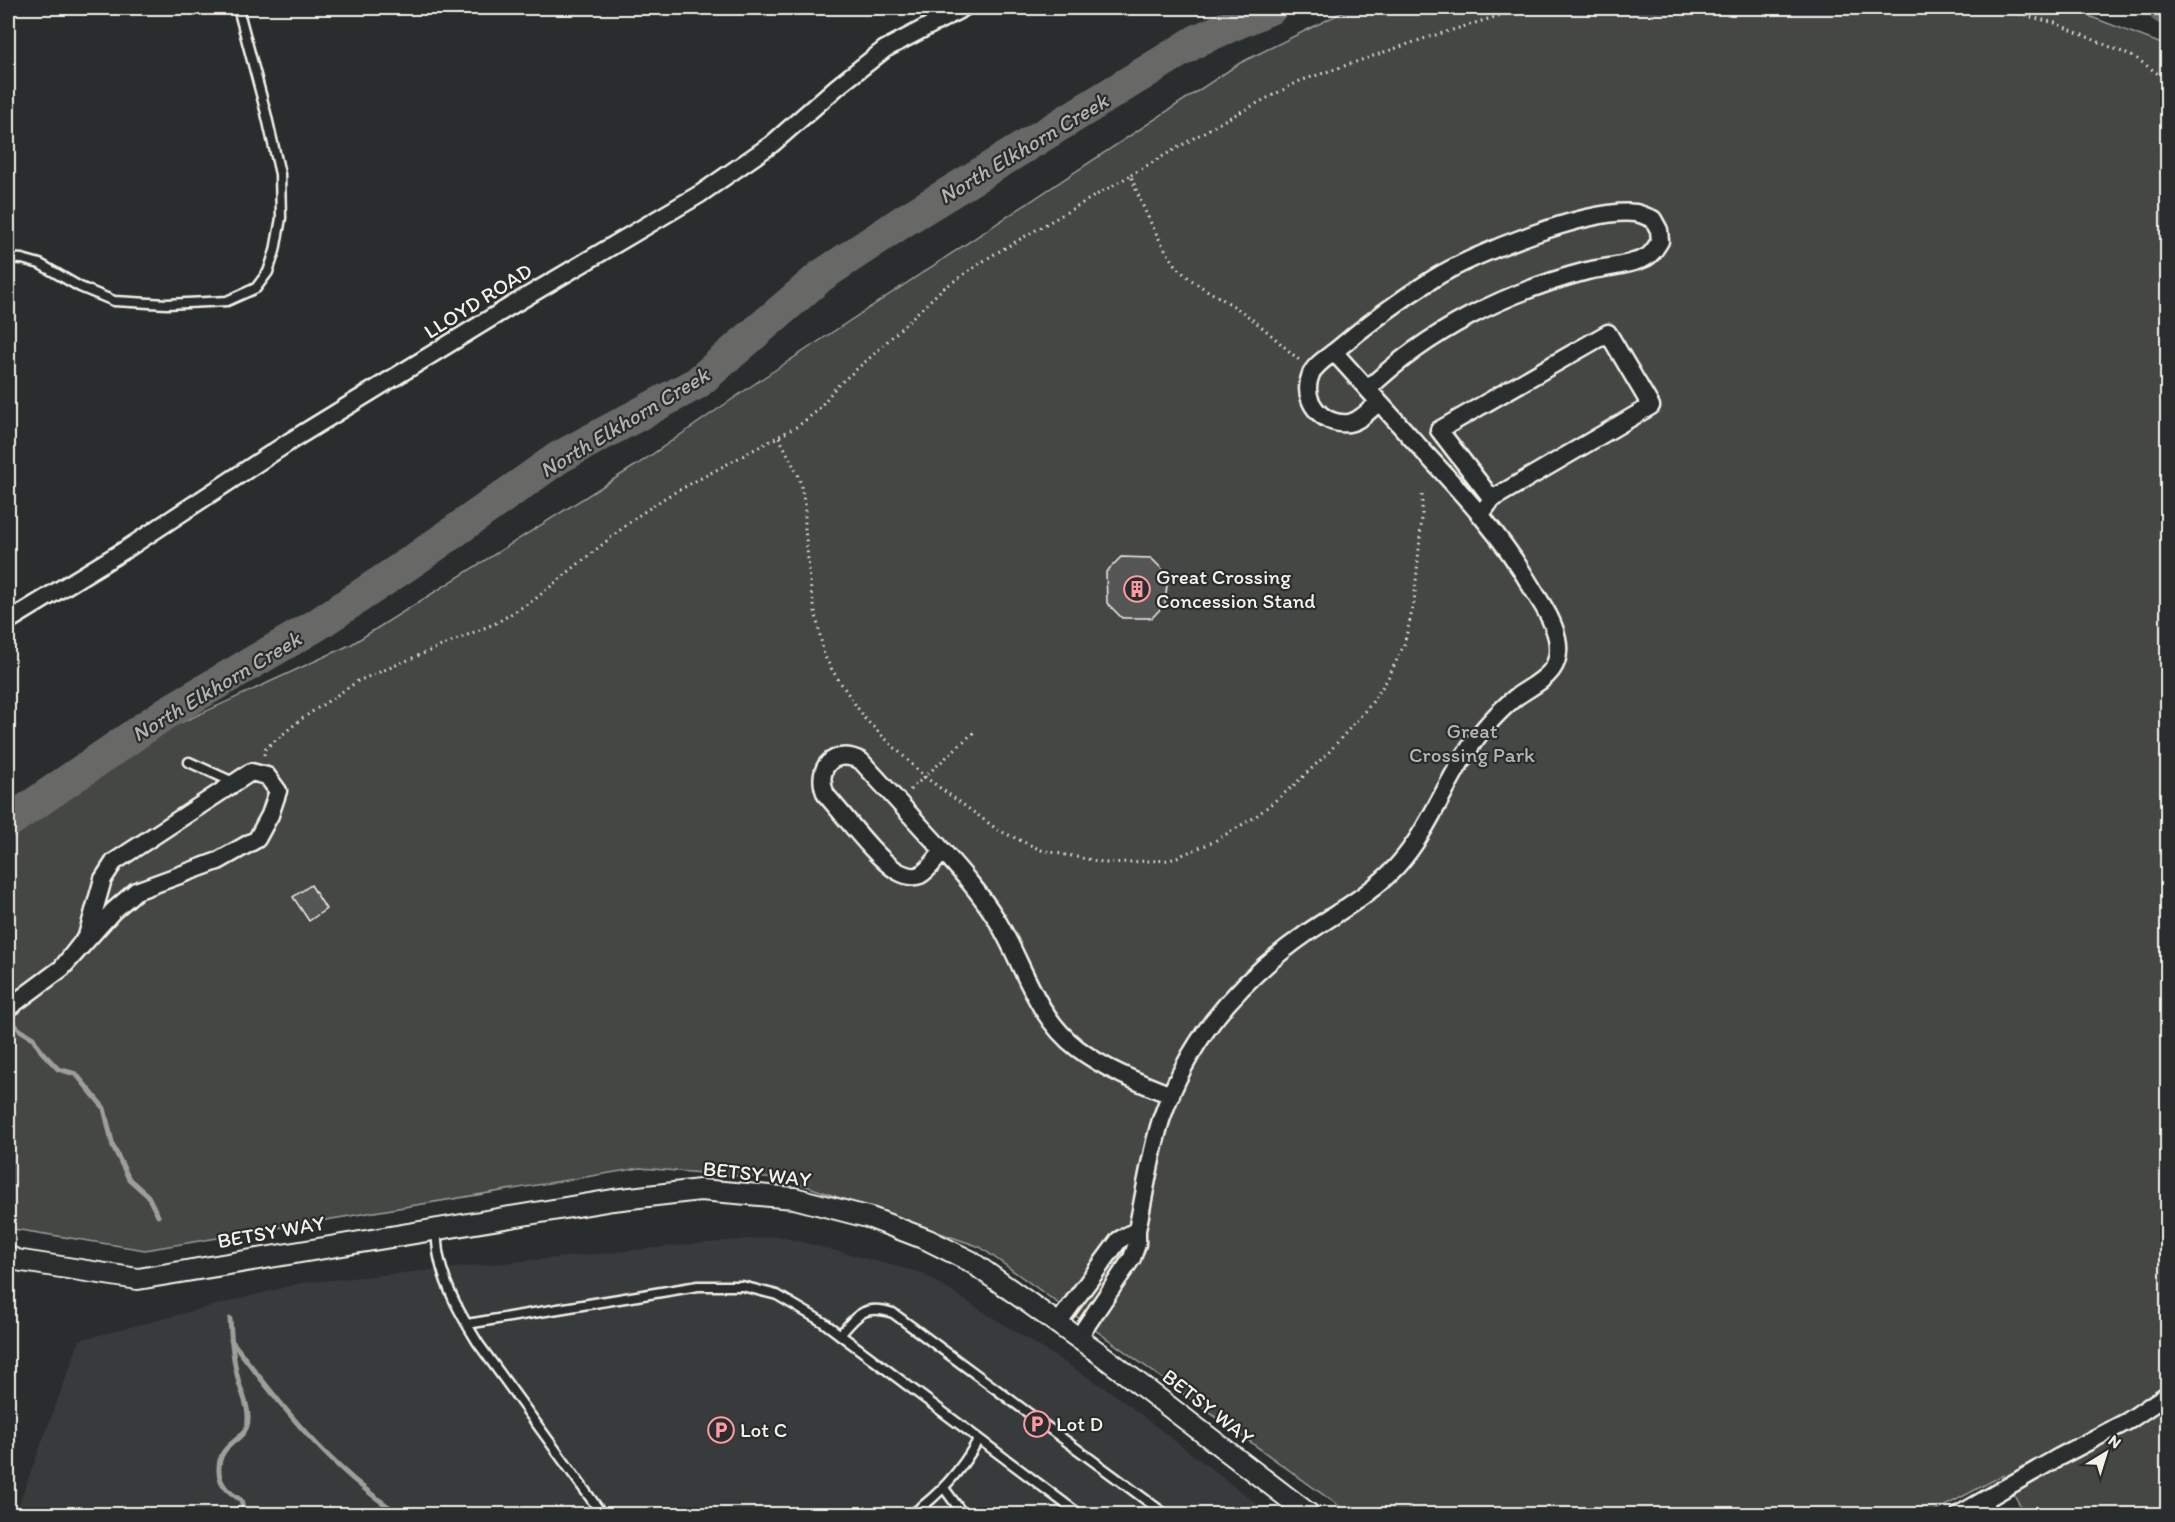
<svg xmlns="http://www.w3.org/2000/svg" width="2175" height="1522" font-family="Itim,sans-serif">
  <rect width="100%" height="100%" fill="#2a2d2e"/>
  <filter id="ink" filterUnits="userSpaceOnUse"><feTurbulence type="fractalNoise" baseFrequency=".0167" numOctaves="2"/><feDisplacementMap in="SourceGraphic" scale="12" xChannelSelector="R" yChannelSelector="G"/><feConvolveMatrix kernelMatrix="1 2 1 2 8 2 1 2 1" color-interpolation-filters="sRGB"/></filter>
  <g filter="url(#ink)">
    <path fill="#373a3a" d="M778,1236L922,1273L1110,1391L1270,1514H15L80,1340L301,1283Z"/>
    <path fill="#444645" stroke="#9c9c96" stroke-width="1.5" d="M1351,8H2068L2167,46V1514H2025L2003,1475L1930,1514H1350L980,1247L789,1180L640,1168L145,1250L8,1228V805L46,785L352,644L638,464L766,376L1240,63Z"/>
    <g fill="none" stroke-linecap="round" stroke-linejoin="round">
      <path stroke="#9f9f9a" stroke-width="5" d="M8,1018L20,1030L33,1038L41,1051L58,1069L76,1074L104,1108L113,1146L129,1179L148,1196L158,1216
        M230,1319C231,1339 233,1359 238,1379C241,1392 249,1405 248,1419C248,1443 217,1440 219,1472C220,1486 230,1493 241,1500L244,1514
        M231,1340C282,1407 328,1467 399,1514"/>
      <path stroke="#676866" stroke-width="33" d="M2164,8L2168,9
        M8,822L166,713L315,626L414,560L558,458L697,383L821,276L905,220L1198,40L1271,8"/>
    </g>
    <path fill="#555756" stroke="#f4f1e8" stroke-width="1.5" d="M1121,557L1151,558L1168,575L1165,604L1152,618H1122L1107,603L1106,572Z
      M311,885L326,909L309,921L293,897Z"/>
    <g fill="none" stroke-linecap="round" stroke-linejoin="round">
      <g stroke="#f4f1e8" stroke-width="13">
        <path id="service" d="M8,258L22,259L40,264L80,287L114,301L167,304L227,301L256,288L268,272L275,251L281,218L280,174L266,113L238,8
          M189,762L233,782
          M436,1229C437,1238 437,1248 439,1257C445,1288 462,1317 478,1343L602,1514
          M467,1324L698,1286H742L777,1295L823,1322L1079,1514
          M840,1335C858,1314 864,1304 893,1313L1165,1514
          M944,1488L963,1514
          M1986,1500L1994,1514
          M912,1514C941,1494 961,1471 978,1440"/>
      </g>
      <g stroke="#f4f1e8" stroke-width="21">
        <path id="minor" d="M1334,352C1326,358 1315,365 1311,374C1300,400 1322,426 1349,423C1360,421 1371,409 1379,402
          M1481,514L1492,499L1651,406L1608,333L1439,430L1492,499
          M8,621L128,548L292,440L509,307L700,194L772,144L838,86L885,49L963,8
          M943,851C936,859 929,870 920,875C912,878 904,875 897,871C875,857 845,816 826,795C814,768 834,747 861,761L935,842C956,866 978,890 995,917C1023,961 1034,1015 1077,1048C1106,1070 1138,1082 1171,1095
          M8,1008L62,968L113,911L136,891L218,861L257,839L270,815L278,791L267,776L251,772L114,862L103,879L87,936L62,968
          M1058,1323L1119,1240L1137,1230
          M1078,1338L1132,1258L1137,1244V1230C1145,1193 1150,1155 1161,1120C1173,1085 1191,1050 1213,1021C1240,986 1271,958 1307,933C1338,912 1371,894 1397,866C1435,824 1450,766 1488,724C1496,715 1506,705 1516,697C1539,681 1564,673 1557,638C1553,620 1542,604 1532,588C1503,537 1464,495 1424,452C1394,419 1364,385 1334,352C1366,325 1398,301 1433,279C1473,254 1590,207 1636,213C1641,214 1647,217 1653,219L1659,230L1660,241C1656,247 1652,255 1645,258C1628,266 1605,267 1587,271C1506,292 1428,331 1368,389
          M1960,1514L2059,1457L2128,1421L2168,1394"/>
      </g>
      <g stroke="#f4f1e8" stroke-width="24">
        <path id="tertiary" d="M8,1256L16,1260L138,1279L613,1200L700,1190L794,1198L871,1218L928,1240L970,1261L1099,1353L1309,1514"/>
      </g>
      <path stroke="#f4f1e8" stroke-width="3" stroke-dasharray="1.5 4.5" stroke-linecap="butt" d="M1996,8L2055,23L2136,58L2168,81
        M1131,175L1223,121L1300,81L1423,39L1524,8
        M779,437L799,477L805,505V528L811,591L824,655L834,673L865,719L925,777L998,830L1041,850L1107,863L1170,860L1213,842L1255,817L1292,787L1329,752L1371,704L1387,680L1404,645L1414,603L1422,517V492
        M264,755L265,749L300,720L358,681L496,623L534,600L635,518L666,497L798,426L817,411L836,387L873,355L941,290L991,256L1131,175C1139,201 1162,250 1180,270C1197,287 1219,296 1238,309C1260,324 1279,342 1299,360
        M910,790L974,732"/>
      <use href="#service" stroke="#2a2d2e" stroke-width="8"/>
      <use href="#minor" stroke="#2a2d2e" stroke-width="16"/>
      <use href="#tertiary" stroke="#2a2d2e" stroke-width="20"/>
    </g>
  </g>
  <defs>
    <g id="building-ring" transform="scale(1.35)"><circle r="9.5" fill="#2a2d2e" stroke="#ff9aa2" stroke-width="1.5"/><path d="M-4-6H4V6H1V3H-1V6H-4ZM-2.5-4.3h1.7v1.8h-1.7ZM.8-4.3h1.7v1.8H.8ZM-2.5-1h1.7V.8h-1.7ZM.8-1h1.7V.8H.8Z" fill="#ff9aa2"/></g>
    <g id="parking-ring" transform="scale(1.35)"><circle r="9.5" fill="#2a2d2e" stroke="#ff9aa2" stroke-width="1.5"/><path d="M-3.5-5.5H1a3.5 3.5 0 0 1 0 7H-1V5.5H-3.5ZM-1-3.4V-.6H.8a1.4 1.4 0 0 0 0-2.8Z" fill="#ff9aa2"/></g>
  </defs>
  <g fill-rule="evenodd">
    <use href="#building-ring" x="1137" y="589"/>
    <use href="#parking-ring" x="1037" y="1424"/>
    <use href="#parking-ring" x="721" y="1430"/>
  </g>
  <g text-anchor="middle" stroke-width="4.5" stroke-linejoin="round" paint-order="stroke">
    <g font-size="21" fill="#f4f1e8" stroke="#2a2d2e">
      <text transform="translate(478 301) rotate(-32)" y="7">LLOYD ROAD</text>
      <text transform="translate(757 1174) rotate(6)" y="7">BETSY WAY</text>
      <text transform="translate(271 1232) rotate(-10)" y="7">BETSY WAY</text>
      <text transform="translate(1208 1407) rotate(38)" y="7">BETSY WAY</text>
    </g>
    <g font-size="21" fill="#f4f1e8" stroke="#2a2d2e" text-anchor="start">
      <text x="1156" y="584">Great Crossing<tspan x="1156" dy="24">Concession Stand</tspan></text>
      <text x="1056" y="1431">Lot D</text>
      <text x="740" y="1437">Lot C</text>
    </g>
    <g font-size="21" fill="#b6b5af" stroke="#2a2d2e">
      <text x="1472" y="738">Great<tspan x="1472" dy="24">Crossing Park</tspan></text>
    </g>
    <g font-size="22" font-style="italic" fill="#b5b3ae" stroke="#2a2d2e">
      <text transform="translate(1023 148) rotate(-31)" y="8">North Elkhorn Creek</text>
      <text transform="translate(624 422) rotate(-31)" y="8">North Elkhorn Creek</text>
      <text transform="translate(216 686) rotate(-31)" y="8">North Elkhorn Creek</text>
    </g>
  </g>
  <rect width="2175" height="1522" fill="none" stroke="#2a2d2e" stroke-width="30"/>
  <rect x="15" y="15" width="2145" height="1492" fill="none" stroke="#f4f1e8" stroke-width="2" filter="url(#ink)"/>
  <g transform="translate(2106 1453) rotate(38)" stroke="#2a2d2e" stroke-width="4.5" paint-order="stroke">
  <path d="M0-4.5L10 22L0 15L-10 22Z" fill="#f4f1e8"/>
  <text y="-9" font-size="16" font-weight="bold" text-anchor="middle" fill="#f4f1e8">N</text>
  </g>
</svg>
